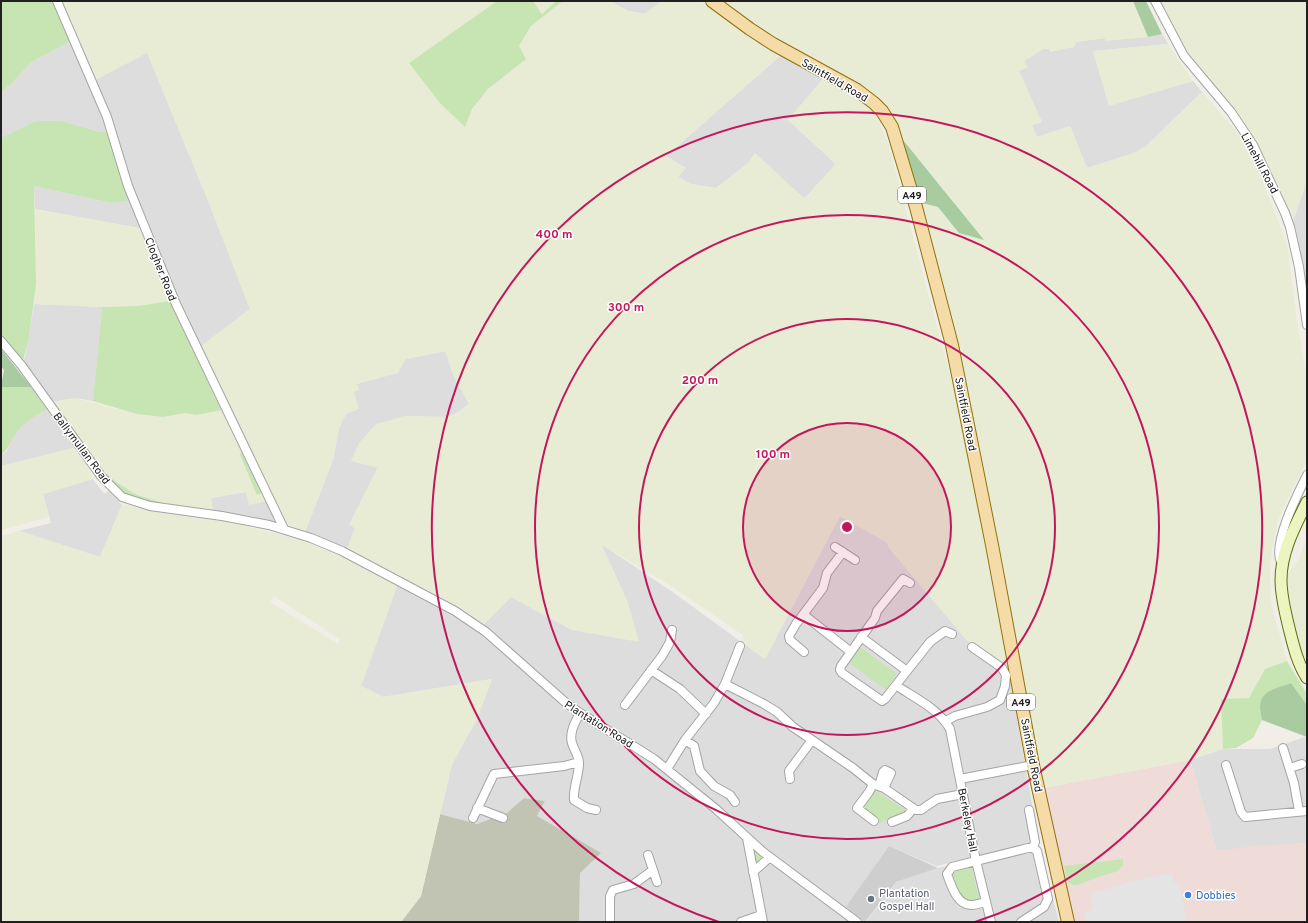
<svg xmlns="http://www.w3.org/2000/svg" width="1308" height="923" font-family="Overpass,sans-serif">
  <rect width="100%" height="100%" fill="#f0eee7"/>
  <path fill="#dedddd" d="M610,1H662L645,14L628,11Z
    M1162,34L1168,44L1093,51L1109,105L1193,81L1202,92L1146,146L1134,153L1087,168L1070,126L1037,137L1032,125L1041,122L1019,71L1027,67L1024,61L1043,49L1074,47L1076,42L1105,38L1148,37Z
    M71,41L87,84L147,52L209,203L250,309L200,347L147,226L139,228L35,209L34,186L111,203L113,131L100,132L62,121L1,138V92L12,83L30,63Z
    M781,55L823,79L788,120L836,164L804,199L755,154L748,163L716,188L691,184L677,176L685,168L666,156Z
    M1307,180V301L1292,225Z
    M34,304L102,307L93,401L75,398L52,402L23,364L29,338Z
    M446,351L453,374L469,404L455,414L444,417L405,416L352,461L378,467L349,525L355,528L347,549L305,532L333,460L339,428L346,414L357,384L397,373L406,359Z
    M47,410L74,448L1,466V455L6,452L15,434L27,420Z
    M93,479L104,494L109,491L122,505L100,557L19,531L51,523L43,494Z
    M246,492L267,501L276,522V524L213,512L211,498Z
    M840,516L887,542L889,548L970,644L1008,668L1039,843L936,866L889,846L847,907L865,922H579L580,873L537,816L545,801L524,798L507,813L477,824L440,814L452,764L477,719L492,679L383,697L361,686L397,586L479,629L511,597L572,630L628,603L601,544L671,591L765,659Z
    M1305,737L1307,738V843L1217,851L1190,760L1223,749H1270Z
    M1040,847L1059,922H866L896,882L938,868Z"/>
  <path fill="#efdbd8" d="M1190,760L1217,851L1255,846L1307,843V922H1074L1044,788Z"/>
  <path fill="#cecece" d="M889,846L938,868L896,882L865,922L846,907Z"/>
  <path fill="#c2c4b3" d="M524,798L545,801L537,816L601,853L580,873L579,922H401L421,896L440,814L477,824L507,813Z"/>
  <path fill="#e8ecd4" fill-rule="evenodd" d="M61,1H497L409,63L472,109L488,89L526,59L519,47L531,26L563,1H610L628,11L644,14L662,1H702L756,41L781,55L666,156L686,168L678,177L691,184L716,188L748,163L755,153L805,199L836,164L788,120L823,79L866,105L877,118L888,143L956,398L975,488L1008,668L970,644L889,548L886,542L840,516L765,659L744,644L743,635L670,585L602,545L628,603L639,642L572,630L511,597L484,624L446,600L347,549L355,528L349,525L378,468L351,461L359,443L376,424L405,416L444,417L455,414L469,404L453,374L445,351L406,359L397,373L357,384L359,390L354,392L359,409L346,414L339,428L333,460L305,532L284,523L200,347L250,309L209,203L147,53L95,80L78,37Z
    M533,1H556L542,14Z
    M721,1H1133L1148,37L1106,41L1104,38L1076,42L1074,47L1050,52L1048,48L1043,49L1024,61L1028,67L1019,71L1042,122L1032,125L1037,137L1070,126L1087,168L1134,153L1146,146L1202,92L1237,132L1257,166L1287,245L1297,321L1307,378V461L1291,492L1278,520L1273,544L1270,567L1271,604L1287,661L1265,669L1249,698L1221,699L1223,749L1190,760L1044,788L1019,652L956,340L918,202L938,207L959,233L955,203L903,140L890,110L869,90L838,72L785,45L749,23Z
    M1158,1H1307V180L1292,225L1268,167L1251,134L1223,99L1190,60Z
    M1168,44L1193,81L1109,106L1093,51Z
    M35,209L139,228L170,301L138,306L102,307L34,304L36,284Z
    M75,398L137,414L163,417L185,413L197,415L221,410L238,444L241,451L240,456L257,495L262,493L267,501L249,505L246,492L211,498L213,512L167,504L137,495L116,482L101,469L52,402Z
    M74,448L88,467L93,479L43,494L49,517L1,530V466Z
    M122,505L229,522L300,540L342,556L397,586L361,686L383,697L492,679L477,719L452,764L421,896L401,922H1V536L19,531L100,557ZM274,596L340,639L338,644L270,602Z
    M1307,537V667L1297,640L1291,617L1285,578L1299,559Z"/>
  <path fill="#c6e5b2" d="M1,1H53L71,41L30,63L12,83L1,92Z
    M497,1H533L542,14L556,1H563L531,26L519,46L526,59L488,89L472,109L465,127L440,103L409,63Z
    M36,121H62L100,132L107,131L130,200L111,203L34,186L36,284L29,338L22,364L1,337V138Z
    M170,301L221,410L197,415L185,413L163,417L137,414L93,401L102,307L138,306Z
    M1,387H31L47,410C33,417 23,422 15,435C10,442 8,450 1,455Z
    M241,451L262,493L257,495L240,455Z
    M101,469L116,482L137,495L167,504C131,502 123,496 101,469Z
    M860,647L897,674L886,690L849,663Z
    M1287,661L1307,694V705L1291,683L1260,711L1262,720L1253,738L1236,748L1223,749L1221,699L1249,698L1265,669Z
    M874,790L909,812L890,821L884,820L882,823L876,821L862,808L863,805Z
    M756,851L763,858L756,866L753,852Z
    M1123,859V865L1118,871L1101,876L1077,885H1073L1067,881L1064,866Z
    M966,868H970L972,870L979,898L976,900L968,901L955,890L953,873L954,871Z"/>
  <path fill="#a8cba0" d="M1133,1H1146L1162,34L1148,37Z
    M903,140L984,240L959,233L938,207L918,202Z
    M1,349L31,387H1L4,370L1,366Z
    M1291,683L1307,705V737L1262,720C1255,692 1269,691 1291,683Z"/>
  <path fill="#e4e4e4" d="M1172,873L1174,883L1179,882L1187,922H1086L1084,912L1093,910L1090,894L1133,881Z"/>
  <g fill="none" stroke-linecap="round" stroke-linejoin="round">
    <g stroke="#a4a4a4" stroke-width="10">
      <path id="street" d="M57,1L107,117L128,186L176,304L284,529
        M1155,1L1184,56L1231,112L1253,145L1285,213L1290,227L1299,267L1307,325
        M1,341L22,366L101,476L122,497L150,506L222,516L269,525L311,538L342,551L455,611L486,632L565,702L580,713L635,747L654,759L716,809L763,852L857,922
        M835,547L855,560
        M1281,562C1272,544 1298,493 1307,475
        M804,615L851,652
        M861,637L907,671L885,699L882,701L842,673L840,670L841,666L875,618L877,611L903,579L910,583
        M804,652L790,640L789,636L796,624L823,588L827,573L843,552
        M651,670L680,689L706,714
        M907,671L930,642L945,631L952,634
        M725,684L764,704L777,712L793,727L853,768L873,784L884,788L916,810H921L937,799L963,794
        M897,686C915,698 939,709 950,729L976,861L991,922
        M625,705L662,656L670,642L672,630
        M580,713C575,722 569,733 572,743C574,750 579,756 579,763C579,776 573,787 574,800L587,808L596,810
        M946,721L955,716L987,707L1000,700L1005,686L1006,675L1002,668L972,647
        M685,740L694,746L700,771L714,786L730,795L735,802
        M1283,748L1294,783L1299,811
        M1226,765L1241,812L1245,817L1307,811
        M1290,768L1302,764
        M667,769L685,740L714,703L725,684L740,646
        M790,779L789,771L812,740
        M960,779L1033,765
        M873,784L869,792L857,808L874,821
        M879,786L883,772L885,770L891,773L884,788
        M477,808L503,818
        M473,818L494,774L564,766L579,762
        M892,822L907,816L913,809
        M747,838L763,922
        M648,855L657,882
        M753,872L770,857
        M985,902C981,903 976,905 972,905C957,906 951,885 947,874L952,867L1028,848H1033L1035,842L1029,810
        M610,922V896L613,890L634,884L653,870
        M741,922L761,915
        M1021,922L1044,907L1048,899L1037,851L1033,848"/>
    </g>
    <g stroke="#5b6f0f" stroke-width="13">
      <path id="secondary" d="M1307,502C1295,526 1281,552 1281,580C1281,598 1286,615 1290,632C1294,648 1298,664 1307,678"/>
    </g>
    <g stroke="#8f710d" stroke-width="14">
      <path id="primary" d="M712,1L750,29L773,44L857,90L874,103L882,111L892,127L916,207L952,345L992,545L1033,765L1068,922"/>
    </g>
    <use href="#street" stroke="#fff" stroke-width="8"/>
    <use href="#secondary" stroke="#ecf4c0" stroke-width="11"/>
    <use href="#primary" stroke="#f4dba8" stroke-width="12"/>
  </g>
  <circle cx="847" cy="527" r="104" fill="#c2185b" fill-opacity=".12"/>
  <g fill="none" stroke="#c2185b" stroke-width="2">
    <circle cx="847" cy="527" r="104"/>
    <circle cx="847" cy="527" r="208"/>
    <circle cx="847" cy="527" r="312"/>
    <path d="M719 922A415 415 0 1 1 975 922"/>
  </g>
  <circle fill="#3f7fe0" stroke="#fff" stroke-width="1.5" cx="1188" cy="895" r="4"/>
  <circle fill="#6b7280" stroke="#fff" stroke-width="1.5" cx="871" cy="899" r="4"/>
  <g text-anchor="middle" stroke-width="3" stroke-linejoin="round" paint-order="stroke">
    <g fill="#fff" stroke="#636363" stroke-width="1">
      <rect x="898" y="187" width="28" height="16" rx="3"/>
      <rect x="1007" y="694" width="28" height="16" rx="3"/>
    </g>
    <g font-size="10" font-weight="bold" fill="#202020">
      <text x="912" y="199">A49</text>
      <text x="1021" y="706">A49</text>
    </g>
    <g font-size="11" fill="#202020" stroke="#fff">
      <text transform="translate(835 80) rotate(30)" y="4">Saintfield Road</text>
      <text transform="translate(1260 163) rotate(62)" y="4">Limehill Road</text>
      <text transform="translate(161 269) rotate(68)" y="4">Clogher Road</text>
      <text transform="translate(966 414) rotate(79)" y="4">Saintfield Road</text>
      <text transform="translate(82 448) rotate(53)" y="4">Ballymullan Road</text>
      <text transform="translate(599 724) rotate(32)" y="4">Plantation Road</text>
      <text transform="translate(1032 755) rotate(79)" y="4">Saintfield Road</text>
      <text transform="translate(968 820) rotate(79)" y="4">Berkeley Hall</text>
    </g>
    <g font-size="11" fill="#5b616d" stroke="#fff" text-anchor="start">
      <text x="879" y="897">Plantation<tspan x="879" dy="13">Gospel Hall</tspan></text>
    </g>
    <g font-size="11" fill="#366cbe" stroke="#fff" text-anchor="start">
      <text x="1196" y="899">Dobbies</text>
    </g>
  </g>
  <circle cx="847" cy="527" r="6" fill="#c2185b" stroke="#fff" stroke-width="2"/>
  <g font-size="12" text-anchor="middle" font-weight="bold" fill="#c2185b" stroke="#fff" stroke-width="3" stroke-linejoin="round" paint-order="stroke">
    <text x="554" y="238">400 m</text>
    <text x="626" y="311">300 m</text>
    <text x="700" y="384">200 m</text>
    <text x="773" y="458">100 m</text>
  </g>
  <rect width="1308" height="923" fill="none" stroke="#202020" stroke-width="4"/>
</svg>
